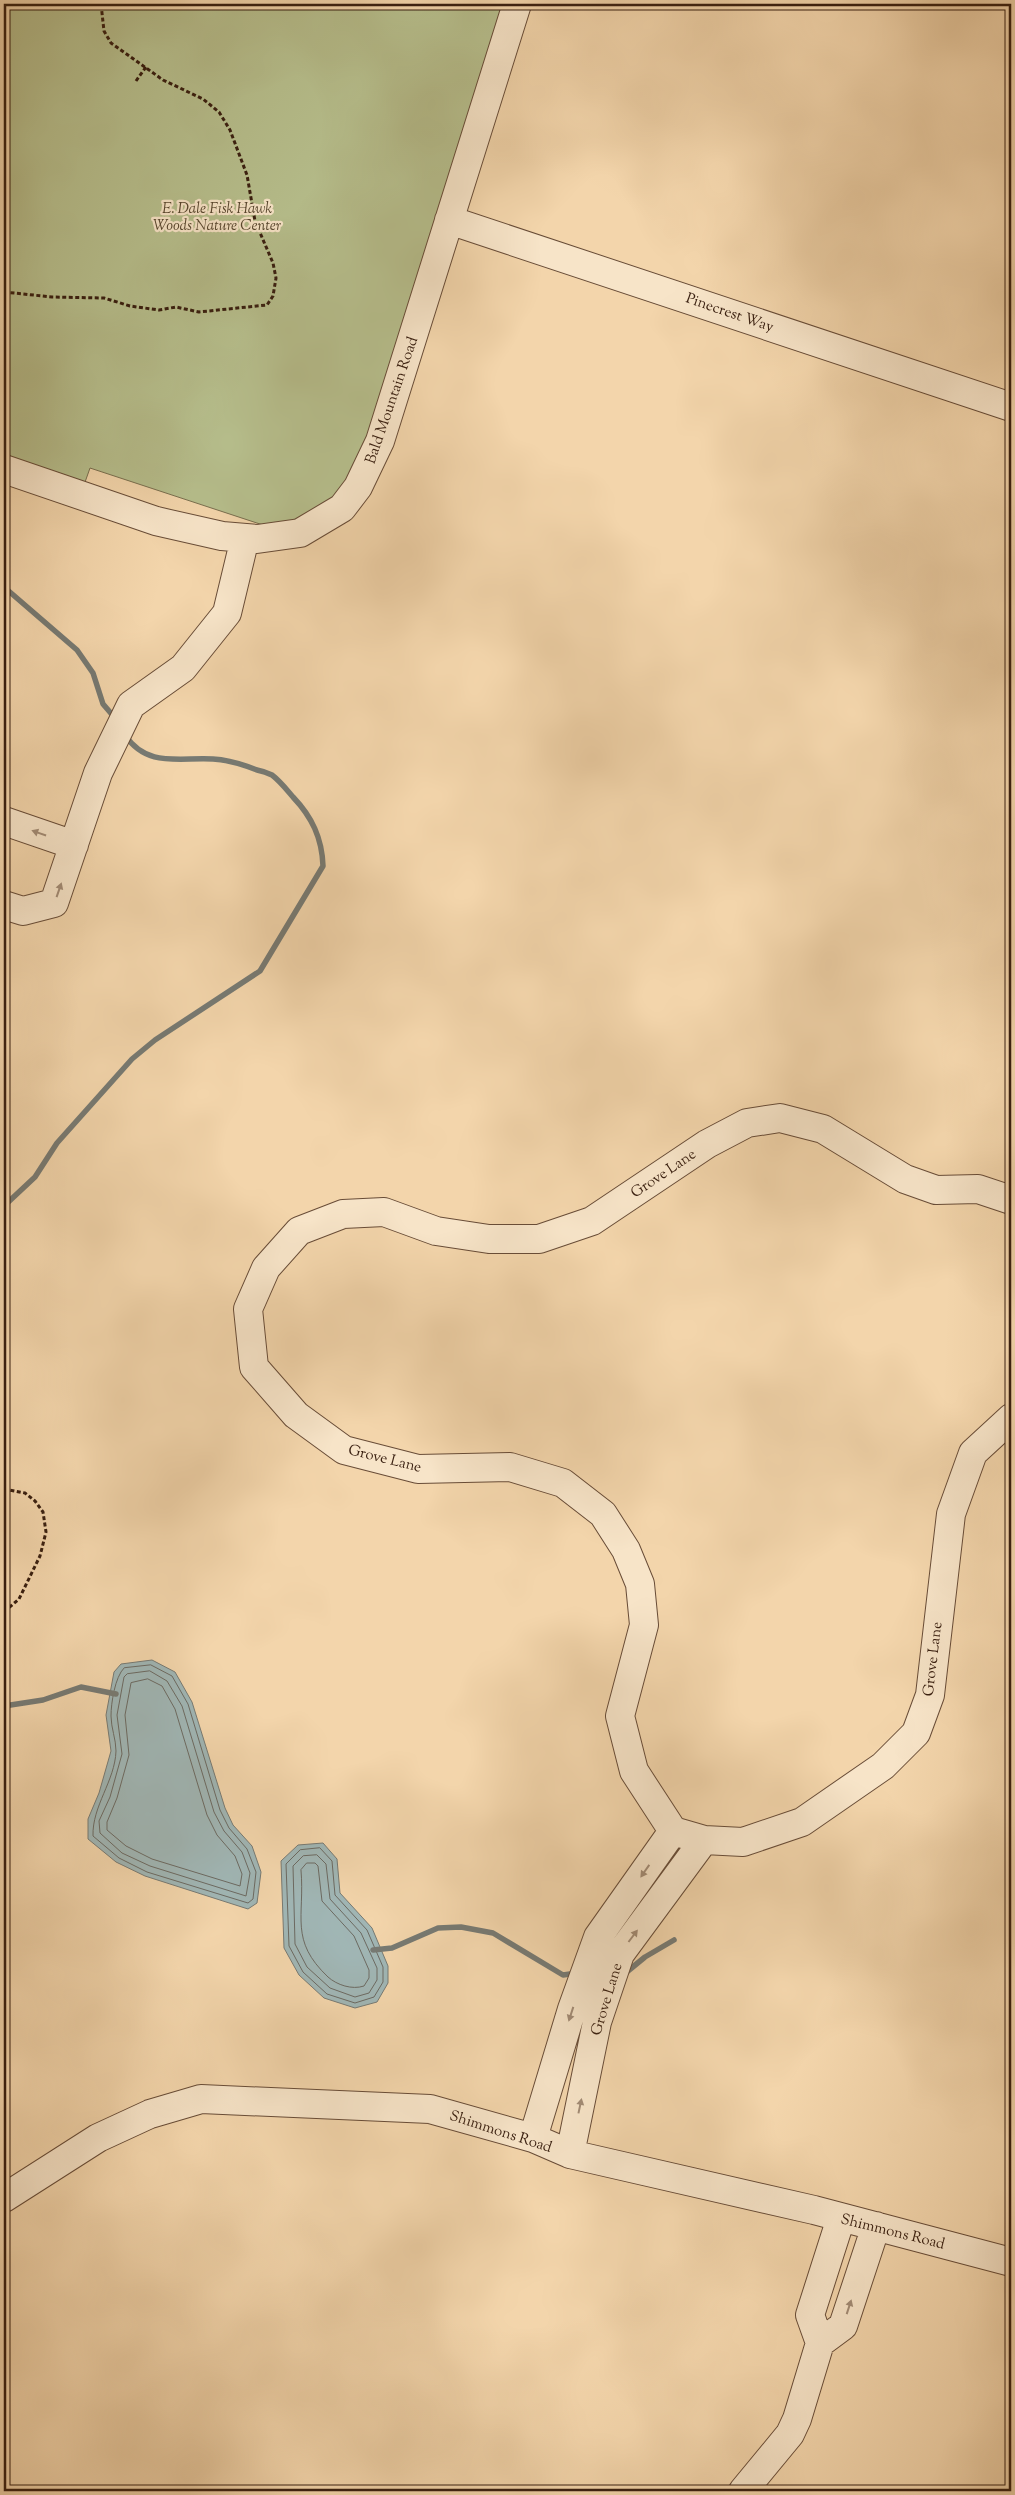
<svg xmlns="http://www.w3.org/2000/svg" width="1015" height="2495" font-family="'Sorts Mill Goudy',serif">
  <rect width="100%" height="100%" fill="#f3d5ab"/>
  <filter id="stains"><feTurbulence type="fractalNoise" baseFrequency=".004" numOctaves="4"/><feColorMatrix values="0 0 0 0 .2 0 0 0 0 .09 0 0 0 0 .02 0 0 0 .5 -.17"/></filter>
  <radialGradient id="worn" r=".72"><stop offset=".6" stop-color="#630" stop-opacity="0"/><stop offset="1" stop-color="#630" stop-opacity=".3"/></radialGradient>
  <path fill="#b6be8c" stroke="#786e4e" d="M4,4H504L380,410L341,492L307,517L269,527L90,468L84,485L4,457Z"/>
  <path fill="#a0b6b5" stroke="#777a73" d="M152,1660L175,1672L192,1702L225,1808L233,1825L252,1846L261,1872L257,1903L248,1909L145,1876L116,1862L88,1839V1819L99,1793L111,1751L106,1715L114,1672L121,1664Z
    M323,1843L337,1859L340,1893L372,1928L388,1966V1983L377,2002L355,2008L324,1998L299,1975L284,1948L281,1861L298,1845Z"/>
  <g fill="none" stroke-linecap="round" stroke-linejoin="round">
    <path stroke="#6c6a62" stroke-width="1" d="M151,1665L172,1676L188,1704L220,1810L229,1828L247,1849L256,1872L253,1899L248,1903L147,1872L119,1858L93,1836C92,1806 115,1781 116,1751C116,1739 111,1728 111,1716C111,1703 115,1677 124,1668Z
      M150,1671L167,1681L182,1706L214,1812L224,1831L242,1852L250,1873L246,1896L150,1866L122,1853L100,1833L99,1821L110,1797L122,1754L117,1715L124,1677L127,1674Z
      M148,1679L162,1686L175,1709L207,1815L217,1835L235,1856L242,1874L240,1886L152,1859L126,1846L107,1830V1822L117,1798L129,1755L125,1715L131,1683Z
      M320,1848L332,1861L335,1895L367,1930L383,1967V1982L374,1997L355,2003L327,1994L303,1972L289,1946L286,1864L300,1850Z
      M317,1855L326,1864L330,1899L361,1933L377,1968V1980L369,1993L355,1997L330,1988L307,1967L295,1944L293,1866L303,1856Z
      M307,1863H315L318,1866L322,1901L354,1936L369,1970V1978L364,1986C352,1990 337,1985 328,1977C289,1940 305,1917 301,1870Z"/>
    <path stroke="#777a73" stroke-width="5.5" d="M4,587L77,650L93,673L103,704L115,718
      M4,1206L35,1177L57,1143L132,1059L155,1040L260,971L323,866C322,838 312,817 293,797C287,790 280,781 272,775C268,773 262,771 257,770C242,764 229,760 213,759C179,757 147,768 125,735
      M4,1706L43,1700L81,1687L116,1694
      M373,1950L392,1948L438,1928L461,1927L493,1933L563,1975L577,1973
      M623,1975L645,1957L674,1940"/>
    <g stroke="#684c37" stroke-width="30">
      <path id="minor" d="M449,220L1011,407
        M4,469L156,521L222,536L257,539L300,533L342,508L358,487L380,441L517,4
        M4,821L74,845
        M4,905L23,911L54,903L98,773L131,705L183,668L227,613L245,538
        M1011,1200L978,1189L936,1190L905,1179L823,1129L780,1118L747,1123L707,1144L592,1221L539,1239H489L436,1231L384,1212L343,1214L299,1231L266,1268L248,1309L254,1367L296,1415L344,1450L418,1469L510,1467L563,1483L603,1514L626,1550L640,1584L644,1625L620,1716L634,1771L673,1831L704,1840L743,1842L802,1822L883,1766L916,1733L930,1695L951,1514L973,1453L1011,1418
        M533,2138L572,2009L598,1937L673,1831
        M570,2154L597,2022L620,1954L704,1840
        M4,2198L98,2138L150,2114L201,2099L430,2109L533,2138L570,2154L814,2210L1011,2262
        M820,2343L810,2315L841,2218
        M743,2491L790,2434L797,2419L820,2343L843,2326L876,2226"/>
    </g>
    <path stroke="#391f10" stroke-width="3" stroke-dasharray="4 2.5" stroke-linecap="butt" d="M136,81L146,67
      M4,292L52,297L104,298L130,306L159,310L176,307L199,312L267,305L273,296L276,278L273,263L255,221L247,175L230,130L219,112L203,99L163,80L111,43L104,31L101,4
      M4,1489L25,1493L35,1501L43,1512L46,1532L40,1556L19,1599L4,1612"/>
    <use href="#minor" stroke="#f7e4c8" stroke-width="28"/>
  </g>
  <defs><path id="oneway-solid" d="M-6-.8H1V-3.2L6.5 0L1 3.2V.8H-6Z" transform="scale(1.25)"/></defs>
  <g fill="#a28b75">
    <use href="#oneway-solid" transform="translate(39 833) rotate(-161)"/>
    <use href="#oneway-solid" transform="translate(59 890) rotate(-71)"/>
    <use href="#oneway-solid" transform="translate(645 1871) rotate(125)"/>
    <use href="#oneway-solid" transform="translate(633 1936) rotate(-53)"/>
    <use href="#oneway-solid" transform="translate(571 2014) rotate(108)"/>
    <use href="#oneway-solid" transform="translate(580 2106) rotate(-78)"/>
    <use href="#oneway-solid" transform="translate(849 2307) rotate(-72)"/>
  </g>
  <g text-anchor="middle" stroke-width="4.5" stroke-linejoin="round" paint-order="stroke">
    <g font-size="15" font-style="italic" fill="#58472f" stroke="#f7e4c8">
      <text x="217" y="213">E. Dale Fisk Hawk<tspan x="217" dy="17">Woods Nature Center</tspan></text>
    </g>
    <g font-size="15" fill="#391f10" stroke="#f7e4c8">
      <text transform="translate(730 312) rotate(19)" y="5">Pinecrest Way</text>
      <text transform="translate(391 400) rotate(-71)" y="5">Bald Mountain Road</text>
      <text transform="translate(663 1173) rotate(-34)" y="5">Grove Lane</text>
      <text transform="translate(385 1458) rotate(14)" y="5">Grove Lane</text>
      <text transform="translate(932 1659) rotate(-83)" y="5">Grove Lane</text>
      <text transform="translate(606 1999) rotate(-73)" y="5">Grove Lane</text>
      <text transform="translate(501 2131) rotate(18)" y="5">Shimmons Road</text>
      <text transform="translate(893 2231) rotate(14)" y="5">Shimmons Road</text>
    </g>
  </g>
  <rect width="1015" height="2495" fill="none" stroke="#f3d5ab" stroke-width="20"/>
  <rect x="5" y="5" width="1005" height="2485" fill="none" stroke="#391f10" stroke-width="2.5"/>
  <rect x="10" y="10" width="995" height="2475" fill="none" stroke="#391f10"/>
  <rect width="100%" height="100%" filter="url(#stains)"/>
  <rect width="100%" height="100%" fill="url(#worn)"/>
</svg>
